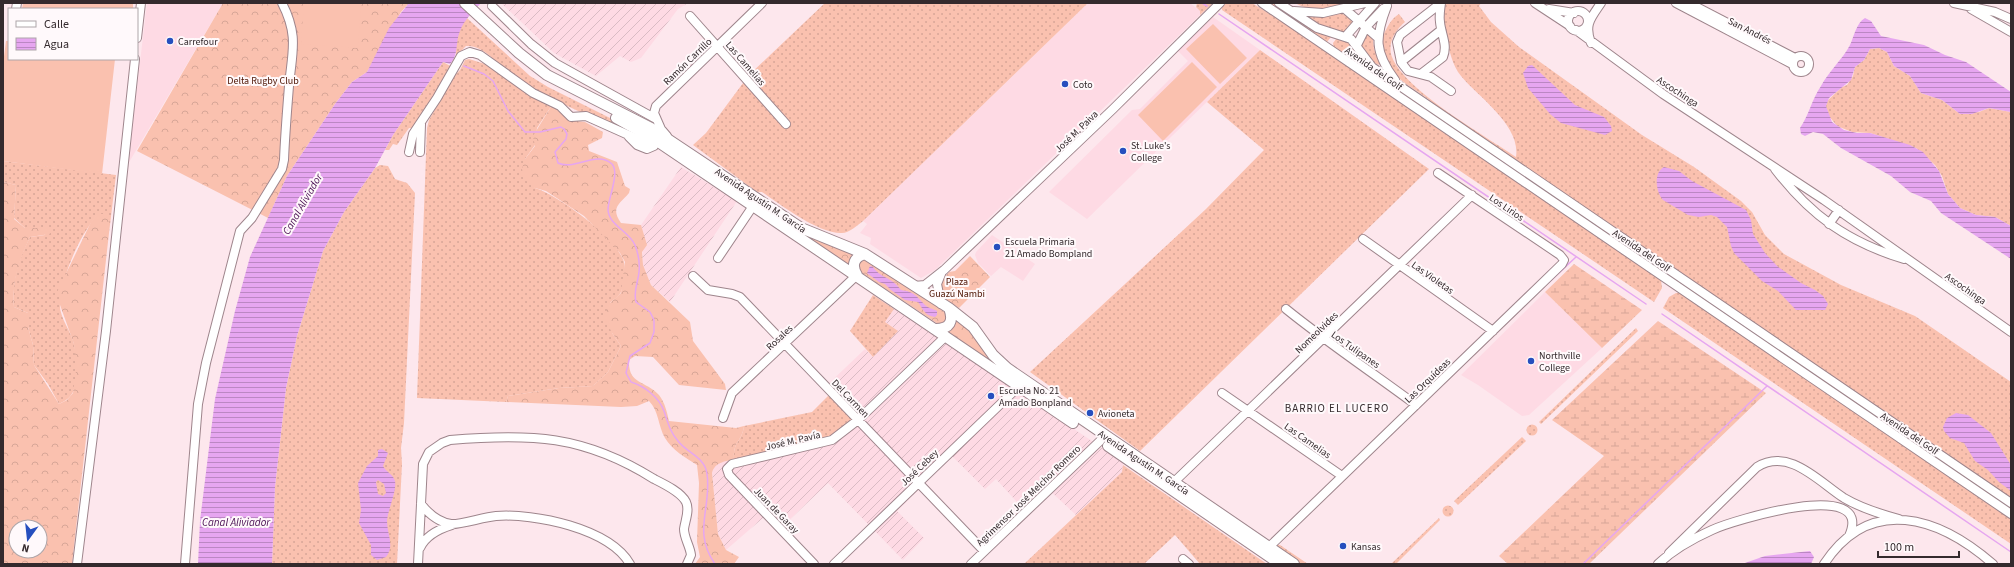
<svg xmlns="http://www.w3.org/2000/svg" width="2014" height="567" font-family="'Source Sans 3',sans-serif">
  <defs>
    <pattern id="industrial-furrows" width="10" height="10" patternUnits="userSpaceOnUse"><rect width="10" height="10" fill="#fedae4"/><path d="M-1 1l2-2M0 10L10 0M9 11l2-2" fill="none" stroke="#dabbc4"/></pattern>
    <pattern id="grass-dots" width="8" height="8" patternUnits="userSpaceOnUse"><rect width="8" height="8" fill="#fac1af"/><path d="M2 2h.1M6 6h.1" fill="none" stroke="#d7a697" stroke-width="1.8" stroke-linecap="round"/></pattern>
    <pattern id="forest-crowns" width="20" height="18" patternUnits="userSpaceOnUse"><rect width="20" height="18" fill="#fac1af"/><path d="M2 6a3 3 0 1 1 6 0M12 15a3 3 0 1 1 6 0" fill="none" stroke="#d7a697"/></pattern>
    <pattern id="wetland-marsh" width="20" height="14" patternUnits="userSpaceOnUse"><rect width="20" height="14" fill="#fac1af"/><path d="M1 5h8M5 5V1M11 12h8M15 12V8" fill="none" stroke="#d7a697"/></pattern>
    <pattern id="water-rules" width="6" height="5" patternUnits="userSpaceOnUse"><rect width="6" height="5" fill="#e6a6f0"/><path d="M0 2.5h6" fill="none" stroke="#bb87c3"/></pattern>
  </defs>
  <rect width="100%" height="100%" fill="#fde7ed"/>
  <path fill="#fedae4" d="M147,3H223L128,164Z
    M1088,3H1190L1200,11V15L935,270L921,278L870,244L871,238L860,233L867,224L863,221Z
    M1213,17L1260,50L1087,219L1049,192L1132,110L1140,109L1188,61L1178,51Z
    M992,235L1035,264L1023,281L1001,267L991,276L978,263L975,255L976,252Z
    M1545,292L1602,348L1529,415L1522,416L1478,385L1461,375Z"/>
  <path fill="url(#industrial-furrows)" d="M501,3H688L678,9L641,58L631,62L620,56L596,76L554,53Z
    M681,167L737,201L670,302L651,285L643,265L641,225Z
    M894,309L1092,441L1123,463L1122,472L1076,515L1048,489L1024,510L996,479L985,489L952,456L897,511L924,538L903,560L828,483L784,525L771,511L726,550L718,534L712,473L713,467L717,463L734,459L824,440L854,419L824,388L865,349L873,357L897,331L885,322Z"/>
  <path fill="url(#grass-dots)" d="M825,3H1088L863,221C858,225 849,233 842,233C819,234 781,205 762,192H757L693,145L706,133L749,75Z
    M1197,3H1213L1200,15V11L1196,7Z
    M1226,3H1252L1305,36L1661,280L1662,288L1654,302L1222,10V8Z
    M1268,3H1274L1312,30L1331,37L1327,42Z
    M1445,3H1481L1479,6L1491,22L1519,47L1642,135L1694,167L1741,201L1752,212L1765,235L1784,254L1841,285L1915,316L2011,382V499L1439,109C1422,89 1389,82 1383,53C1382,46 1380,42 1383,36C1387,27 1391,19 1399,14L1405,22C1395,30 1387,44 1392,57C1405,91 1486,136 1516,157C1521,125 1478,97 1461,76C1452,65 1449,49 1446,36C1443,25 1441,15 1445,3Z
    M1342,14L1352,17L1355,21C1352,24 1349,29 1346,31C1335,36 1314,21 1305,16Z
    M467,18L530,76L548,87L620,123L648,141C601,121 554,103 512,75C497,65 485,45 466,46L456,56C455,43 458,28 467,18Z
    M1367,32L1373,40L1374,49L1380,65C1364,61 1356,46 1367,32Z
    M1337,38H1345L1354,48L1350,55C1343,55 1333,51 1333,43Z
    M1879,48L1887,52L1894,66L1910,76L1921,93L1942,100L1960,114L1979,112L1989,108L2011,112V226L1995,217L1976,215L1960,208L1948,194L1942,176L1935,165L1916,148L1870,133L1852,132L1837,126L1829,116L1826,106L1827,101L1842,87L1847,85L1853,76L1855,67L1864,60L1870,49Z
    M1260,50L1429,169L1140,451L1030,372L1206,209L1264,150L1207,102Z
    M1359,58L1364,64L1386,80L2011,506V509L1356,63Z
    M469,59L485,64L527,93L552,105L537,128L535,145L525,159L535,188C558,195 617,238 624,262C626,269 624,285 621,292C619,296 613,300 610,303L612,333L621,346L608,372L593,386L559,388L508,396L506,402L417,398L427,128L429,120L455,75L460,70L465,60Z
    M443,62L452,67L413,128H409L397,145L393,144L389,150H385L393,135Z
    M3,161L116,175L109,233V221L97,215C78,239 63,273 60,304C59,317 71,331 74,344C77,357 78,380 73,392C70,398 65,401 59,404L48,384L34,365L33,345L28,327V313L14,307C12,279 18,261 30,237L45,235L47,228H25L14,218L16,185L3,182Z
    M380,165L388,166L395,179L407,183L415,193L404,423L401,448L402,464L397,564H272L275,487L286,388L297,336L323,251L344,212L375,168Z
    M1676,293H1680L2011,516V544L1663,308L1669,297Z
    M873,295L894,309L885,322L898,331L873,357L850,331Z
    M1636,328L1638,331L1541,424L1539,422Z
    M830,394L855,419L831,438L824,440L734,459C733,441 742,442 744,426L812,412Z
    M1526.5 430a5.5 5.5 0 1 1 11 0a5.5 5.5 0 1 1-11 0Z
    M1522,437L1526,441L1458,505L1454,501Z
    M1123,465L1267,564H1200L1175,535L1144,564H1024L1122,472Z
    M1442.5 511a5.5 5.5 0 1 1 11 0a5.5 5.5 0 1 1-11 0Z
    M1439,518L1440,520L1396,564H1391Z
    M1277,545H1280L1308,564H1299L1278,549Z"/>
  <path fill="url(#forest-crowns)" fill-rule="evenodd" d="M223,3H409L401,12L367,72L352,82L335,104L287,176L268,218L137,151Z
    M1295,3H1348C1330,8 1312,13 1295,3Z
    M552,105L559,108L569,120L585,122L603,132L602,138L588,145L589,151L617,162L625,186L630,189L629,193C620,204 610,207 621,223L641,225L647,245L642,252L643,265L651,285L690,322L693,341L725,384L726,390L679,385L653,357L635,356L629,360C628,385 645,380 659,395C665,403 667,412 669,421L736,428L744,426C742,442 733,441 734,459C724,462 715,462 712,473L718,534L726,550L739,557L734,564H695L700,557L697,542L699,483L697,465C686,458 672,450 665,438C658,426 659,411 649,401L637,406L621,407L506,402L508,396L559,388L593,386L608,372L621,346L612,333L604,317L610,303L621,293L625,262L620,253L584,216L546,191L535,188L524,179L522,169L525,159L535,146L533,136Z
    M3,182L16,185L14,219L25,228H47L50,234L30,237C19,261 12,280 14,307L28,313V327L33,345L34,365L59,404L67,400L73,393L76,371L74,344L60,305L58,290L91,222L97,214H105L109,221V233L72,564H3ZM16,527H40V551H16Z
    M788,224L855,252L849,265Z
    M970,256L990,277L959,308L942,297L941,282L949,272L955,271Z
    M866,259L946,313L948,316L944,323L938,324L859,271L858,261Z
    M955,318L967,327L1005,372L947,333Z"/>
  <path fill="url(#wetland-marsh)" d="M1574,264L1642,310L1602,348L1545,292Z
    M1658,321L1766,393L1589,564H1508L1499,556L1604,456L1552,420Z"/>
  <path fill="#fac1af" d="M23,3H133V9H22Z
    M304,3H361L358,48L301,44Z
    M1213,24L1247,58L1220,84L1186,49Z
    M6,41H9V59H115L102,174L3,161V64Z
    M1192,62L1217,87L1163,141L1138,115Z"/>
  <path fill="url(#water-rules)" fill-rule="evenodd" d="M409,3H481C473,12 464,20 460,31C455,43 459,55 450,64L443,62L393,135L375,168L344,212L323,251L297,336L286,388L275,487L272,564H198L200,521L215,399L235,311L250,257L287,176L335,104L352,82L367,72L389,28Z
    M1865,18L1871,21L1881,36L1924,45L1945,55L1966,62L2011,92V112L1989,108L1972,114H1960L1942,100L1921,93L1910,76L1894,66L1887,52L1879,48L1870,49L1864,60L1855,67L1851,80L1829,98L1826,106L1832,122L1844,130L1857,133H1870L1910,145L1923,152L1939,171L1948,194L1960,208L1976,215L1995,217L2011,226V259L1941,213L1931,201L1910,192L1891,176L1841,148L1823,134L1813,132L1805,136L1801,134L1800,128C1809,115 1812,99 1821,86C1829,71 1842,60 1850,45C1854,37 1856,23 1865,18Z
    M1532,65L1575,105L1604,117L1611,126L1612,131L1605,135L1561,123L1550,114L1528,88L1523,73L1528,66Z
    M1664,167L1679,171L1692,181L1746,210L1751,220L1753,234L1765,253L1777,266L1801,283L1815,290L1823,296L1828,304L1825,310H1796L1778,291L1762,281L1734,253L1731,246L1727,227L1717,217L1711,215L1699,217L1688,215L1663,200C1656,192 1653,173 1664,167Z
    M870,266L873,267C880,278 892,277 901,290C915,292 916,296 925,305C928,308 934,309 937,311V315L935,317C925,316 923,309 918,302L905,300L891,290L885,284L879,282L867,273Z
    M1956,413L1968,415L1991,433L2011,465V491L1999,482L1988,470L1975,461L1964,443L1950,438L1944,431L1943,427L1947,418Z
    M382,449L388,453L383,466C386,472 393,474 395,481C397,491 388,509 387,521C387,534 395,546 386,557L377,560L371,555V545L359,523L361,510L358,483L367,466L378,456V450ZM378,480L384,484L386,493L383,496L378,494L376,482Z
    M1810,551L1814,557L1811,564H1742L1765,556Z"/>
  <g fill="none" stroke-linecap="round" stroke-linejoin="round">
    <path stroke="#e6a6f0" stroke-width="1.5" d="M1202,3L1207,6
      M1219,14L1646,304
      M464,66L484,74L493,81L508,111L525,132H540L561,127L564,129L567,134L566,139L555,152L558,163C574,171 597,150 612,164C620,173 608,199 608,209C608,225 629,231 635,245C638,253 640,264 639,272C638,283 633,291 636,302L650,312L654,320V332L650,343L630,356L626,373L631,382C644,386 659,397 664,411C668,423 670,432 678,441C688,454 705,457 707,474C712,507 692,532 715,564
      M1549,282L1576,257
      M1662,314L2011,552
      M1583,564L1767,386"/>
    <g stroke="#9e858c" stroke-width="10">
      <path id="minor" d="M1262,3L2011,514
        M1279,3L1317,28L1351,39L1372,67L2011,503
        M1441,3L1400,35L1397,42L1401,62L1404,66L1408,71L1431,77L1451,91
        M1535,3L1570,26
        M1676,3L1792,64
        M1689,3L1795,58
        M1954,3L1995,12L2011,19
        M492,6L531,44L555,63L656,119
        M1387,6C1375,37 1374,52 1395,80
        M16,9L17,3
        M1345,9L1377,37
        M1549,9L1574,13
        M1971,9L2011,32
        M1294,11L1323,13L1365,3
        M1568 21a10 10 0 1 1 20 0a10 10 0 1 1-20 0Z
        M690,16L786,124
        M1576,30L1663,94L1824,200L2011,332
        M1346,36L1375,3
        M137,38L141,3
        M1591,43C1584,24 1591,18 1601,3
        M1357,45L1366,27L1383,9
        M1793 64a8 8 0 1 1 16 0a8 8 0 1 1-16 0Z
        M1401,62L1441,30
        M1421,74L1443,57C1448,45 1441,34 1440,22C1439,16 1440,10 1441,3
        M667,136L661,129L654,113L656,106L762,3
        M629,137L637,145L647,149L654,146L656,142
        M409,152L413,134L437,98L461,56L470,52L480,55L533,93L560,106L571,117L586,116L644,142L657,141
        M420,152L421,124
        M1775,169C1811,216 1848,242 1904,259
        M1829,224L1839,210
        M1363,239L1493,331
        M718,258L753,206
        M941,274L937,284L941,304
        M693,276L708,290L732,294L740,297L984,551
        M914,286L925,285L944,270L1113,109L1220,3
        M1286,309C1328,343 1373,373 1416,405
        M1222,393L1342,476
        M723,418L732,393L857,275
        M1174,482L1472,195
        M421,504C428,513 438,522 451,524C459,525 484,517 496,516C534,513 609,528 630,564
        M1269,547L1562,264L1564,260L1560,255L1438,173
        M420,548C426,535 439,529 452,525
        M1669,553L1757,467C1789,447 1819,482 1844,498C1861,508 1880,514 1899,519
        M1183,559L1189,564
        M77,564L106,331L135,59
        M185,564L198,404L206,363L240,231L252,218L282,169L284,160C285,135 287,111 289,86C292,52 299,36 282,3
        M418,564L423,464L429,452L442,443L450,440C530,433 584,435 654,479C664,484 681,492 686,502C690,510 685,521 684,529C684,538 690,546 691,555L687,564
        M814,564L729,475L727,469L732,464L832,440L858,420L946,336
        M834,564L1013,392L1018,385V381
        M971,564L1100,441
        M1658,564C1674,549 1692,539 1712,530C1731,521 1876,476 1849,536
        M1824,564C1870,494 1939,517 1993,564"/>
    </g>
    <g stroke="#9e858c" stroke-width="12">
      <path id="major" d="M465,3L519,53L547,75L651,128L801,228L865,254L949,308L973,327L993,355L1007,368L1294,564
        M616,118L657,141L1073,423
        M857,275C851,265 854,257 865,254
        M936,329C950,329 954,321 949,308
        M1108,446L1280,564"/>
    </g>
    <use href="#minor" stroke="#fff" stroke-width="8"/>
    <use href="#major" stroke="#fff" stroke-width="10"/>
  </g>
  <g fill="#264fbe" stroke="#fff9fb" stroke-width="1.5">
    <circle cx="170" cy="41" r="4"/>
    <circle cx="1065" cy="84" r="4"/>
    <circle cx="1123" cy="151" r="4"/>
    <circle cx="997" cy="247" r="4"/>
    <circle cx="1531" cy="361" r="4"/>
    <circle cx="991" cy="396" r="4"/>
    <circle cx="1090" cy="413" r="4"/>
    <circle cx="1343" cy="546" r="4"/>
  </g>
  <g text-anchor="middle" stroke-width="4" stroke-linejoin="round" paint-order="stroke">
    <g font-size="10" fill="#342a2d" stroke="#fff9fb">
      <text transform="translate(1750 30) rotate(27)" y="4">San Andrés</text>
      <text transform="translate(687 61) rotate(-44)" y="4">Ramón Carrillo</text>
      <text transform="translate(746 63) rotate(49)" y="4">Las Camelias</text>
      <text transform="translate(1374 68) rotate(35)" y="4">Avenida del Golf</text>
      <text transform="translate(1678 91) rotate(33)" y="4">Ascochinga</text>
      <text transform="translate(1076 131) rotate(-44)" y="4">José M. Paiva</text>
      <text transform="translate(761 200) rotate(34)" y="4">Avenida Agustín M. García</text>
      <text transform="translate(1507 207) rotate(34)" y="4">Los Lirios</text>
      <text transform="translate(1642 250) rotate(34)" y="4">Avenida del Golf</text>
      <text transform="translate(1433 277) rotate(35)" y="4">Las Violetas</text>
      <text transform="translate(1966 288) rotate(35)" y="4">Ascochinga</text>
      <text transform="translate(1316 332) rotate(-44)" y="4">Nomeolvides</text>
      <text transform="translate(779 337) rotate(-43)" y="4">Rosales</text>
      <text transform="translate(1356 349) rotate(35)" y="4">Los Tulipanes</text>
      <text transform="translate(1427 380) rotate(-44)" y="4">Las Orquídeas</text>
      <text transform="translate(851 398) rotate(46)" y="4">Del Carmen</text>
      <text transform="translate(1910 433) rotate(34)" y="4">Avenida del Golf</text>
      <text transform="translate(793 440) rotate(-13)" y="4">José M. Pavía</text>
      <text transform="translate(1308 440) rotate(35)" y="4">Las Camelias</text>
      <text transform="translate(1144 462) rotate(34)" y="4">Avenida Agustín M. García</text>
      <text transform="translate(919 467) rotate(-44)" y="4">José Cebey</text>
      <text transform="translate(1028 495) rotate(-44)" y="4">Agrimensor José Melchor Romero</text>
      <text transform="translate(777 510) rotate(46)" y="4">Juan de Garay</text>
    </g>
    <g font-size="10" fill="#342a2d" stroke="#fff9fb" text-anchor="start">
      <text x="178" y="45">Carrefour</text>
      <text x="1073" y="88">Coto</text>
      <text x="1131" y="149">St. Luke's<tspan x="1131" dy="12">College</tspan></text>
      <text x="1005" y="245">Escuela Primaria<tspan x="1005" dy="12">21 Amado Bompland</tspan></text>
      <text x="1539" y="359">Northville<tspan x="1539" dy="12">College</tspan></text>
      <text x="999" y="394">Escuela No. 21<tspan x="999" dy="12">Amado Bonpland</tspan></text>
      <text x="1098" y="417">Avioneta</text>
      <text x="1351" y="550">Kansas</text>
    </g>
    <g font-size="10" fill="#4d1301" stroke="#fff9fb">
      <text x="263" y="84">Delta Rugby Club</text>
      <text x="957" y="285">Plaza<tspan x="957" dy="12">Guazú Nambi</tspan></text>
    </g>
    <g font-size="11" font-style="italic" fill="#4a1154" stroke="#fff9fb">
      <text transform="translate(302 204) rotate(-60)" y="4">Canal Aliviador</text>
      <text x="236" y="526">Canal Aliviador</text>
    </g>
    <g font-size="11" letter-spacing="1" fill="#342a2d" stroke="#fff9fb">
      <text x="1337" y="412">BARRIO EL LUCERO</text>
    </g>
  </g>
  <rect width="2014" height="567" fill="none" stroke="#342a2d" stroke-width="8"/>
  <rect x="8" y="8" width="130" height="52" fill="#fff9fb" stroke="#aea6a9"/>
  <rect x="16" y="21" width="20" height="6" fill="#ffffff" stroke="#aea6a9"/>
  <text x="44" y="28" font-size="12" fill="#342a2d">Calle</text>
  <rect x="16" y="38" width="20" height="12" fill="url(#water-rules)" stroke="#aea6a9"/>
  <text x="44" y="48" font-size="12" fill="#342a2d">Agua</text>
  <g transform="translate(28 539) rotate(195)"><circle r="19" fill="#fff9fb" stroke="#aea6a9"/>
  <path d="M0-3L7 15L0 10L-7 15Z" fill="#264fbe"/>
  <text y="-6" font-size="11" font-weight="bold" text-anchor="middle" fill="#342a2d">N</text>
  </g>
  <path d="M1878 551v6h81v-6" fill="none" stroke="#342a2d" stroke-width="2"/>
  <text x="1884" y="551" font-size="12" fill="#342a2d" stroke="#fff9fb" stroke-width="3" paint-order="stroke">100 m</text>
</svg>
